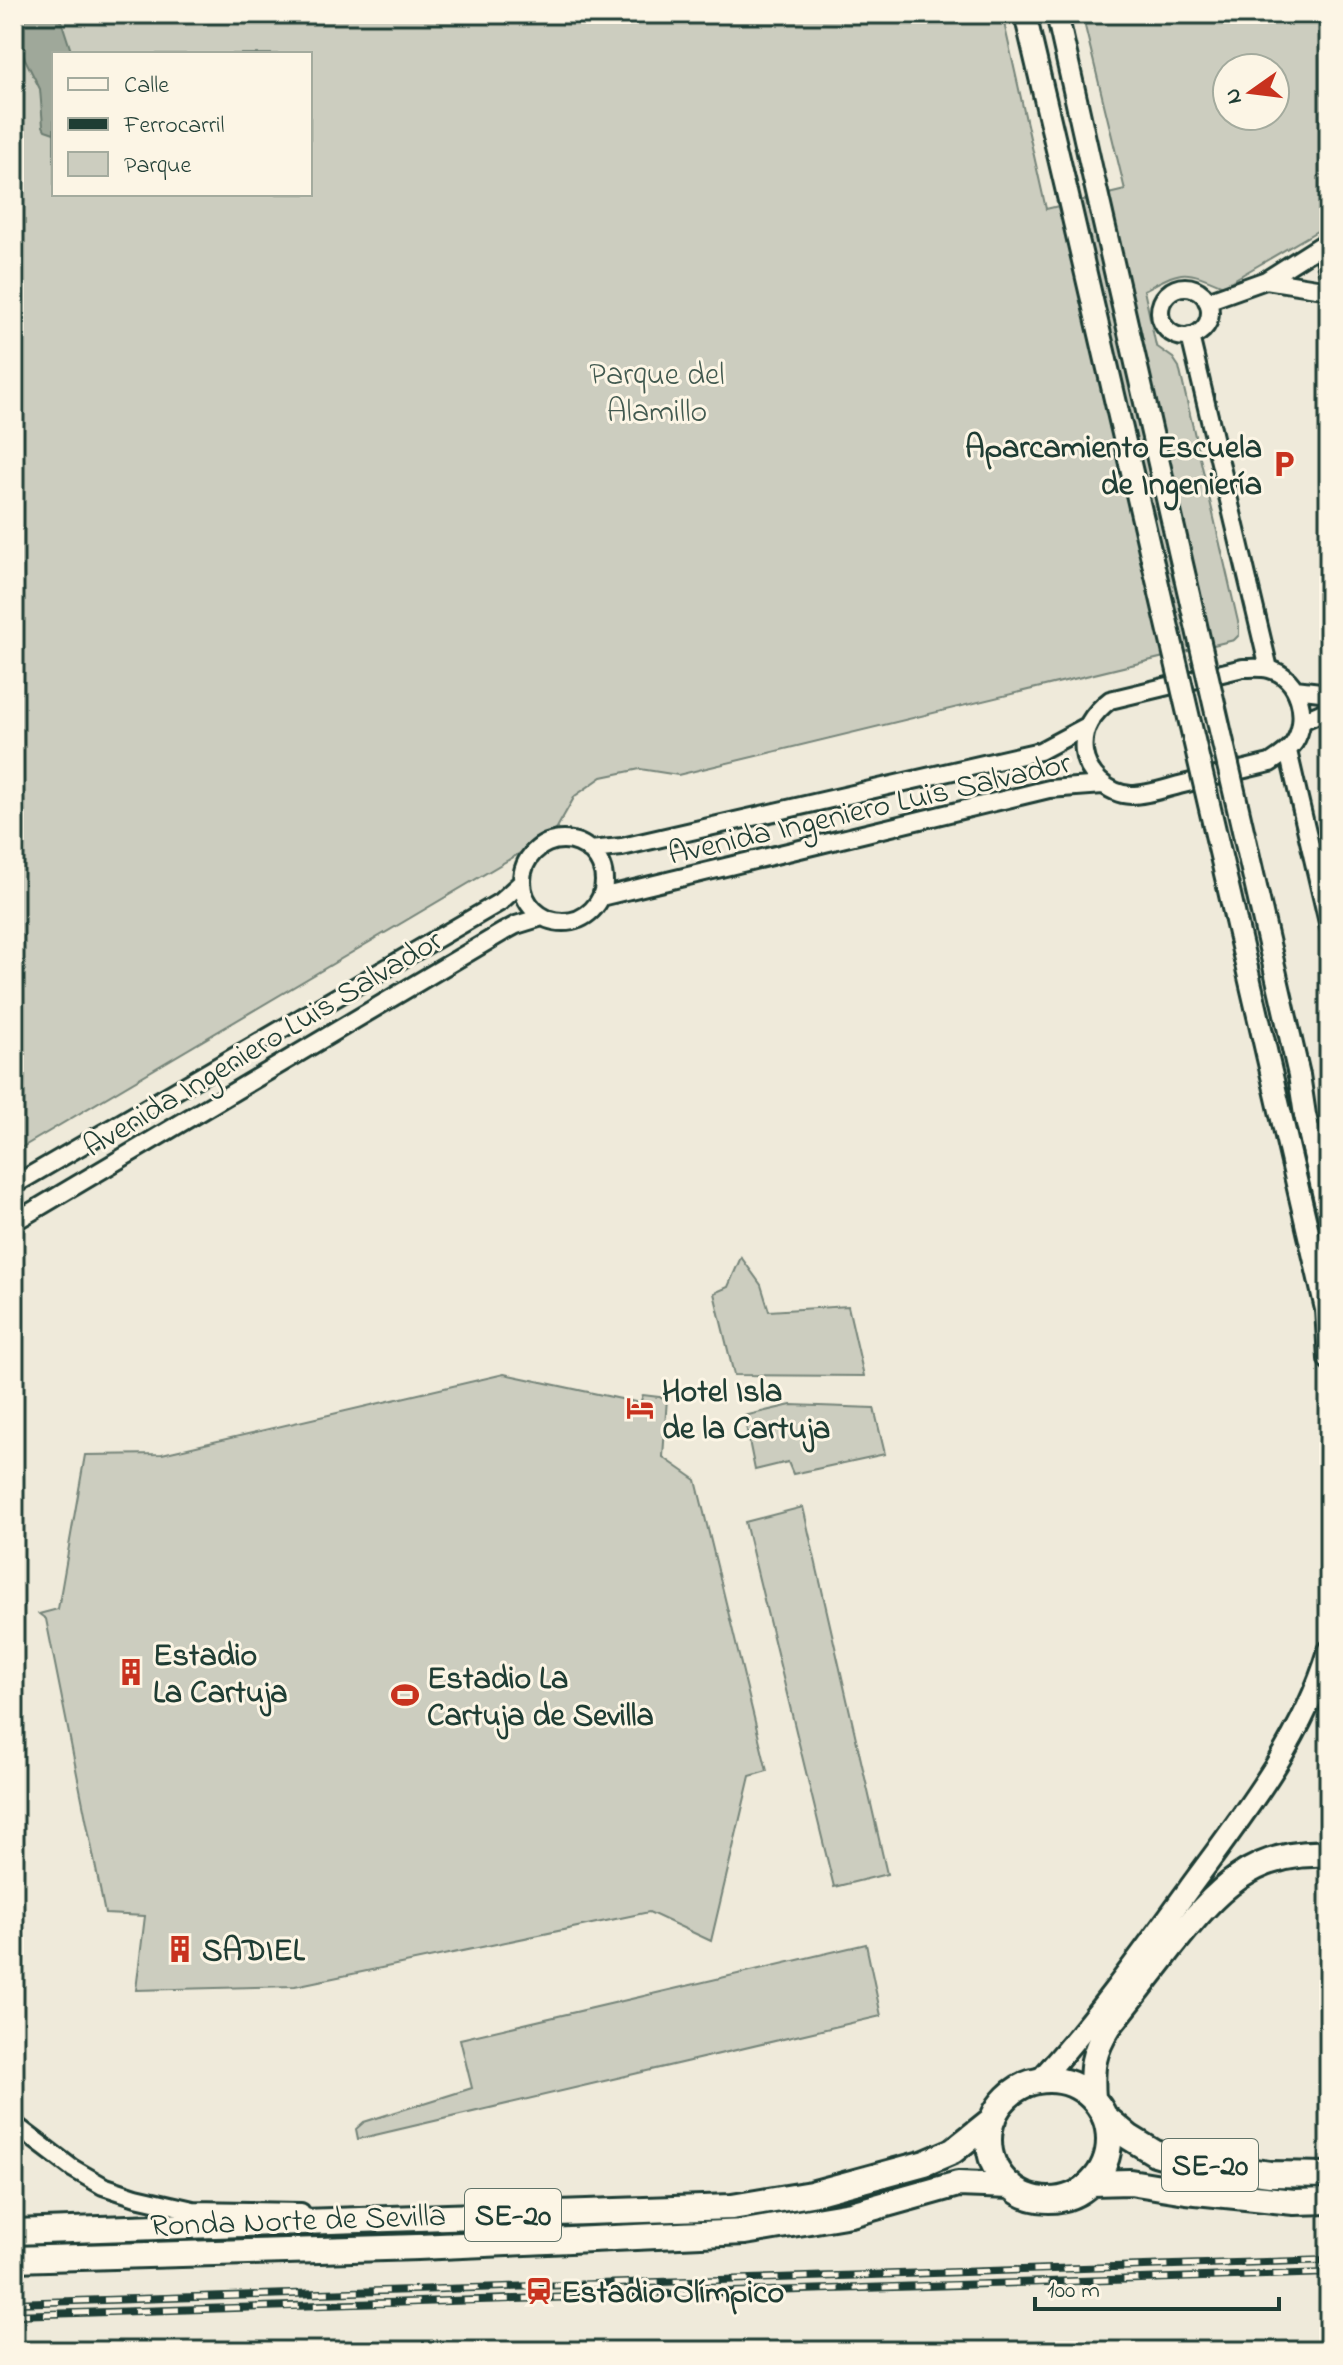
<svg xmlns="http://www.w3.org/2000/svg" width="1343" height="2365" font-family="'Indie Flower',sans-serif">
  <rect width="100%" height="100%" fill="#efeada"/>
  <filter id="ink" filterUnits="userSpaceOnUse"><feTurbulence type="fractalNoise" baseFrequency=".0125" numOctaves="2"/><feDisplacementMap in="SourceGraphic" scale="16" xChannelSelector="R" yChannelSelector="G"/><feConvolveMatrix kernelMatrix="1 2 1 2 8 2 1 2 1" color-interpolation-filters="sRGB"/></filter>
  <g filter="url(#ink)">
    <path fill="#cccdbf" stroke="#76857a" stroke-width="2" fill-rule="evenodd" d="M14,14H1002L1046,209L1125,190L1082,14H1329V224L1223,286C1182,268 1183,270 1144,290L1156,346L1173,358L1179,367L1239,626V635L1234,640L678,775L640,769L602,777L575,796L554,833L14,1152ZM54,54H310V194H54ZM1227,68H1275V116H1227Z
      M741,1257L761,1285L769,1311L848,1306L864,1376L734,1375L714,1293L728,1287Z
      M504,1374L640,1403L643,1395L667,1398L663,1457L696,1480L767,1771L750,1776L711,1941L649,1912L295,1986L136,1990L145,1916L105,1914L46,1619L39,1614L58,1609L85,1455L162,1454Z
      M791,1405L874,1408L885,1454L793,1474L788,1462L755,1470L744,1416Z
      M803,1507L887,1874L834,1887L745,1522Z
      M866,1944L881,2016L358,2139L356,2129L364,2122L472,2088L460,2039Z"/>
    <path fill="#9fa89a" stroke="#6c7d71" stroke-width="2" d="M14,14H59L72,54H54V133L45,130L43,126L40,89L14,37Z"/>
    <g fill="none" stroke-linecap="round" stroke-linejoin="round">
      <g stroke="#1f3d34" stroke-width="22">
        <path id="minor" d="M1329,240L1325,258L1329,276
          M1266,280L1329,290
          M1160 312a25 25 0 1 1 50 0a25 25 0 1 1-50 0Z
          M1207,301L1266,280L1329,240
          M1190,336L1269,669
          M1243,668C1251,668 1261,667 1269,669C1300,677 1310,718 1294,743C1288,752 1279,757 1270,763C1240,770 1209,778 1179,785C1164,789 1146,795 1131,795C1108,794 1087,774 1084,752C1081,729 1093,713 1110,700Z
          M1295,689L1329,693
          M1302,721L1323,712H1329
          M1288,751L1329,927
          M522 881a41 41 0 1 1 82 0a41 41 0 1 1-82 0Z
          M589,850L622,847L1040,751L1087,726
          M601,897L1049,789L1103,785
          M14,1185L500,902L522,882
          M14,1222L503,932L516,925L542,917
          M14,2124L72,2168L103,2186L136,2197L193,2210L301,2212"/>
      </g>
      <g stroke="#1f3d34" stroke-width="26">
        <path id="major" d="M1025,14L1067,192
          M1057,14L1095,184
          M1299,1075L1305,1115L1329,1218
          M1326,1309L1329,1359
          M1039,2081C1093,2022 1141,1955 1188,1890C1243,1815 1302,1741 1329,1651"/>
      </g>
      <g stroke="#1f3d34" stroke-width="30">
        <path id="highway" d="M989 2140a60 60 0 1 1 120 0a60 60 0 1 1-120 0Z
          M1093,2099C1091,2068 1092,2053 1109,2026C1130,2000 1151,1973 1171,1947C1215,1892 1252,1849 1329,1854
          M1104,2116L1129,2137L1155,2153L1189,2163L1270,2174L1329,2175
          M1091,2183L1130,2182L1186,2191L1294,2202L1329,2201
          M14,2232L732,2207L811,2194L925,2163L953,2151L993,2119
          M14,2259L418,2247L745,2232L851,2214L958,2184L1011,2186"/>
      </g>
      <use href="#minor" stroke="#fcf5e5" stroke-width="16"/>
      <use href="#major" stroke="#fcf5e5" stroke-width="20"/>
      <use href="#highway" stroke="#fcf5e5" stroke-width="24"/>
      <g stroke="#1f3d34" stroke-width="8">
        <path id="rail" d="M14,2303L1329,2260
          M14,2315L1329,2273"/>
      </g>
      <use href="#rail" stroke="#fcf5e5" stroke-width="5" stroke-dasharray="15" stroke-linecap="butt"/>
      <g stroke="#1f3d34" stroke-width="26" stroke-linecap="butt">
        <path id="major-bridge" d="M1095,184L1299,1075
          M1067,192L1326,1309"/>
      </g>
      <use href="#major-bridge" stroke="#fcf5e5" stroke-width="20"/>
    </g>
  </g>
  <defs>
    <g id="parking-bare" transform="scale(2.16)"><path d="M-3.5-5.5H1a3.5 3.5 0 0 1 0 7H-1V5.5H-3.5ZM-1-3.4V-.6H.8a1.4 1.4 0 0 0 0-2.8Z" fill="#c8321e" stroke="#fcf5e5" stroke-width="2.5" paint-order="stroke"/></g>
    <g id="hotel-bare" transform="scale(2.16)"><path d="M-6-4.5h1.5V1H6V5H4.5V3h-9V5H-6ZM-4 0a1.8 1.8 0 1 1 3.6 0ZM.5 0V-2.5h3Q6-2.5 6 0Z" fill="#c8321e" stroke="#fcf5e5" stroke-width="2.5" paint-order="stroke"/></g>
    <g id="building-bare" transform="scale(2.16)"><path d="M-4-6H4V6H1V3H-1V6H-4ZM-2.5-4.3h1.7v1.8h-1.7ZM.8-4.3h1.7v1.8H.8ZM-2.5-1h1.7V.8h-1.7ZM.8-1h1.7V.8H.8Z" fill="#c8321e" stroke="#fcf5e5" stroke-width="2.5" paint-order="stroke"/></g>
    <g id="stadium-bare" transform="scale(2.16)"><path d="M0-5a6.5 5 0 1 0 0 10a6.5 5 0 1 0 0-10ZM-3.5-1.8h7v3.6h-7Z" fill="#c8321e" stroke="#fcf5e5" stroke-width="2.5" paint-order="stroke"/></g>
    <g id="station-bare" transform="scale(2.16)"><path d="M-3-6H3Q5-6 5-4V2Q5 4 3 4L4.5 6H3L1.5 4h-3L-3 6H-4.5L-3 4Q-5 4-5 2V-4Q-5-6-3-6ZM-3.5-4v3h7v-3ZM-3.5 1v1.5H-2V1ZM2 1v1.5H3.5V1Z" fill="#c8321e" stroke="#fcf5e5" stroke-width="2.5" paint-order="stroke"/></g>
  </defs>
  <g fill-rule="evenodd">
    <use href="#parking-bare" x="1284" y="464"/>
    <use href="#hotel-bare" x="640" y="1408"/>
    <use href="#building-bare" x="131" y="1672"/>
    <use href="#stadium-bare" x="405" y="1695"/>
    <use href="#building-bare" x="180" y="1949"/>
    <use href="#station-bare" x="539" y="2291"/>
  </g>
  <g text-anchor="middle" stroke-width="6" stroke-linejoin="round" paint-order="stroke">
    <g fill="#fcf5e5" stroke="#617469" stroke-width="2">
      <rect x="1162" y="2139" width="96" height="52" rx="6"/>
      <rect x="465" y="2189" width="96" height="52" rx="6"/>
    </g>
    <g font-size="30" font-weight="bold" fill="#1f3d34">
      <text x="1210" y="2175">SE-20</text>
      <text x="513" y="2225">SE-20</text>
    </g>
    <g font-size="32" fill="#425a50" stroke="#fcf5e5">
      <text x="657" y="384">Parque del<tspan x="657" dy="37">Alamillo</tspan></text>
    </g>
    <g font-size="32" font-weight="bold" fill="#1f3d34" stroke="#fcf5e5" text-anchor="start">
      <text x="1262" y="457" text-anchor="end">Aparcamiento Escuela<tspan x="1262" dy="37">de Ingeniería</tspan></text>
      <text x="662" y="1401">Hotel Isla<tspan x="662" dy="37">de la Cartuja</tspan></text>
      <text x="153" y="1665">Estadio<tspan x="153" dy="37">La Cartuja</tspan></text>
      <text x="427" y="1688">Estadio La<tspan x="427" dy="37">Cartuja de Sevilla</tspan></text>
      <text x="202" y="1960">SADIEL</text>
      <text x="561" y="2302">Estadio Olímpico</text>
    </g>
    <g font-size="32" fill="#1f3d34" stroke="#fcf5e5">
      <text transform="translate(869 807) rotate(-13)" y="11">Avenida Ingeniero Luis Salvador</text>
      <text transform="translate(262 1042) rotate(-31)" y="11">Avenida Ingeniero Luis Salvador</text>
      <text transform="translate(298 2219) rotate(-2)" y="11">Ronda Norte de Sevilla</text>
    </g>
  </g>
  <rect width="1343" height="2365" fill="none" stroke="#fcf5e5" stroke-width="48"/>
  <rect x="24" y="24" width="1295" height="2317" fill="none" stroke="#1f3d34" stroke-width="3" filter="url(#ink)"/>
  <rect x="52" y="52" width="260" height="144" fill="#fcf5e5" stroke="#a4ab9e" stroke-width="2"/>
  <rect x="68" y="78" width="40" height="12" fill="#fcf5e5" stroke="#a4ab9e" stroke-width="2"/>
  <text x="124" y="92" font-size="24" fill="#1f3d34">Calle</text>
  <rect x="68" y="118" width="40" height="12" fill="#1f3d34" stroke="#a4ab9e" stroke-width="2"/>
  <text x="124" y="132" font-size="24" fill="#1f3d34">Ferrocarril</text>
  <rect x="68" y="152" width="40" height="24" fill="#cccdbf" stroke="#a4ab9e" stroke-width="2"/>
  <text x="124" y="172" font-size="24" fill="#1f3d34">Parque</text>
  <g transform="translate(1251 92) rotate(256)"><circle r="38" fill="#fcf5e5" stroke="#a4ab9e" stroke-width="2"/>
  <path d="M0-6L14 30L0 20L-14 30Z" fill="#c8321e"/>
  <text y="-12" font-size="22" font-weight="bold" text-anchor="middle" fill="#1f3d34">N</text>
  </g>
  <path d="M1035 2297v12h244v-12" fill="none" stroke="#1f3d34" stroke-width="4"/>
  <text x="1047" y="2297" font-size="24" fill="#1f3d34" stroke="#fcf5e5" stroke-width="6" paint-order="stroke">100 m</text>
</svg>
